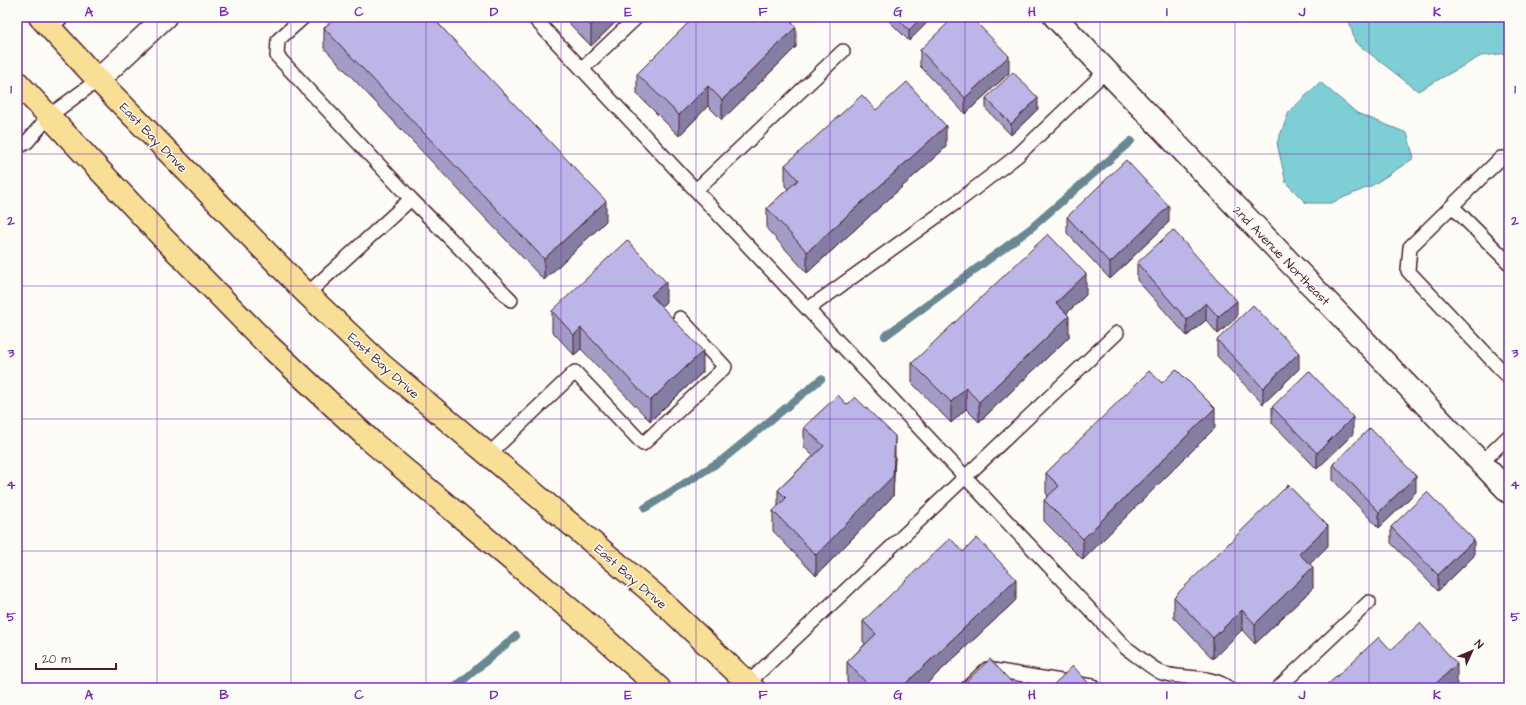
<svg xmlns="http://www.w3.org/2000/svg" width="1526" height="705" font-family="'Architects Daughter',sans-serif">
  <rect width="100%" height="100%" fill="#fdfcf7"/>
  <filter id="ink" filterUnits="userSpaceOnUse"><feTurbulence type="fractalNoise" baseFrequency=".025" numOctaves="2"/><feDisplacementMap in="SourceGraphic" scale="8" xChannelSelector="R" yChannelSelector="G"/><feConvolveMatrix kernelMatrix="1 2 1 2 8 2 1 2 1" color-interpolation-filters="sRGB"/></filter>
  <g filter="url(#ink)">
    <path fill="#7dced5" stroke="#698891" d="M1348,17H1509V53L1481,56L1418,91L1355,42Z
      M1320,82L1357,113L1407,133L1414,158L1373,185L1331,203H1306L1286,183L1277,143L1289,112Z"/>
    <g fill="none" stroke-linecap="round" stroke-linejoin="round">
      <path stroke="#698891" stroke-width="8" d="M885,336L1030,229L1131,141
        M645,508L722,460L821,379
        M454,688L516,636"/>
      <g stroke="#4a1f2b" stroke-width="16">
        <path id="service" d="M304,17L278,40L277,56L411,199
          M533,17L1126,648C1135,654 1154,670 1162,673C1179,679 1215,675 1228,688
          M50,28L62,17
          M582,69L637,17
          M17,148L27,142L49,116L98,80
          M1509,158H1501L1410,247L1408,271L1509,378
          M696,190L843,51
          M1452,206L1509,263
          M307,294L411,199L511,300
          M808,309L961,199L1017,156L1106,71
          M488,455L575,372L643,444L725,367L680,318
          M1481,463L1509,436
          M748,683L1117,333
          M967,688L987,669L1092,686L1093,688
          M1278,688L1369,602"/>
      </g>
      <g stroke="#4a1f2b" stroke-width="25">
        <path id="minor" d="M1055,17L1509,492
          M98,80L165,17"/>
      </g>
      <g stroke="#4a1f2b" stroke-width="25">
        <path id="primary" d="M40,17L98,80L307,294L382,365L656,596L753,688
          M17,82L164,239L267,344L372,442L596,631L659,688"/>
      </g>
      <use href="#service" stroke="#fdfcf7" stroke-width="13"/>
      <use href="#minor" stroke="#fdfcf7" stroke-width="22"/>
      <use href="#primary" stroke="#f9df96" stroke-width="22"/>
    </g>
    <path fill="#a29cc7" stroke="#4a1f2b" d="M443,17V18L438,23L606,221L544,280L324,48V28Z
      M563,17H621L591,46Z
      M885,17H933L909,41Z
      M792,23L796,47L722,120L708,106L679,136L637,94V74Z
      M920,50L1009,73L965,114L920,66Z
      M986,98L1038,109L1011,135L986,109Z
      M876,110L946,147L807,273L767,229V208L788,189L785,186V165Z
      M1067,217L1169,222L1110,279L1067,233Z
      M1137,263L1237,317L1218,334L1206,320L1187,336L1137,280Z
      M1086,295L1067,313L1069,337L979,422L966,409L951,423L912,383V363Z
      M666,302L661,306L703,372L650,421L581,349L574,355L552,331V311Z
      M1217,340L1299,369L1263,404L1217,356Z
      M1162,383L1215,428L1083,560L1044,521V500L1048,496L1046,493V473Z
      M1272,407L1353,434L1317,469L1272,423Z
      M804,427L895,456L893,496L816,576L773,531V511L778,506V490L813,456L804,447Z
      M1333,464L1416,492L1379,528L1333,480Z
      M1391,527L1474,556L1438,591L1391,543Z
      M1328,546L1309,564L1313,588L1255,644L1242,630L1213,659L1174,618V597Z
      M963,552L1016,600L922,688H852L847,682V662L865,644L863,641V621Z"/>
    <path fill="#847fa2" stroke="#4a1f2b" d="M428,17H443V18L428,33Z
      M600,17H621L591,46V26Z
      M782,17H798L782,33Z
      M922,17H933L909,41V30Z
      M796,27V47L722,120V100Z
      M1009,56V73L965,114V98Z
      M708,86V106L679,136V115Z
      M1038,98V109L1011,135V124Z
      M946,126V147L807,273V252Z
      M606,201V221L544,280V259Z
      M1169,206V222L1110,279V263Z
      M1086,274V295L1056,323V303Z
      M666,282V302L651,315V295Z
      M1237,301V317L1218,334V317Z
      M1206,303V320L1187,336V320Z
      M1069,316V337L979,422V402Z
      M581,328V349L574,355V335Z
      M703,351V372L650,421V401Z
      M1299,353V369L1263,404V388Z
      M966,388V409L951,423V402Z
      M1215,408V428L1083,560V539Z
      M1353,417V434L1317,469V453Z
      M895,436V456L893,496L816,576V555Z
      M1416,476V492L1379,528V512Z
      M1328,526V546L1299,575V554Z
      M1474,540V556L1438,591V575Z
      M1313,567V588L1255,644V624Z
      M1016,579V600L922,688H901Z
      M1242,610V630L1213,659V638Z
      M1457,664V684L1453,688H1431Z"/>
    <path fill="#bcb5e7" stroke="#4a1f2b" d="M336,17H432L606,201L544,259L324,28Z
      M583,17H600L591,26Z
      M694,17H786L796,27L722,100L708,86L679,115L637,74Z
      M896,17H922L909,30Z
      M954,17H971L1009,56L965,98L920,50Z
      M1013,72L1038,98L1011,124L986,98Z
      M907,82L946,126L807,252L767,208L798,180L785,165L862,95L876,110Z
      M1126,160L1169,206L1110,263L1067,217Z
      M1173,230L1237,301L1218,317L1206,303L1187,320L1137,263Z
      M1048,234L1086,274L1056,303L1069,316L979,402L966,388L951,402L912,363Z
      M627,240L666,282L651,295L703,351L650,401L581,328L574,335L552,311Z
      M1253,305L1299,353L1263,388L1217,340Z
      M1176,369L1215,408L1083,539L1044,500L1059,486L1046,473L1149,371L1162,383Z
      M1309,371L1353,417L1317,453L1272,407Z
      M838,395L847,405L855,397L895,436L893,476L816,555L773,511L786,498L778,490L824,446L804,427Z
      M1370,428L1416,476L1379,512L1333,464Z
      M1288,485L1328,526L1299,554L1313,567L1255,624L1242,610L1213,638L1174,597Z
      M1427,492L1474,540L1438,575L1391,527Z
      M950,538L963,552L977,538L1016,579L901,688H871L847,662L876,634L863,621Z
      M1420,623L1457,664L1431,688H1324L1379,637L1391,650Z
      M990,659L1017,688H959Z
      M1073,666L1093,688H1050Z"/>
  </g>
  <path fill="none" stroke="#7b2cbf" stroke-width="1" stroke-opacity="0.55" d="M157,17V688M291,17V688M426,17V688M561,17V688M696,17V688M830,17V688M965,17V688M1100,17V688M1235,17V688M1369,17V688M17,154H1509M17,286H1509M17,419H1509M17,551H1509"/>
  <g text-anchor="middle" stroke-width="3" stroke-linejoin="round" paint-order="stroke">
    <g font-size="13" fill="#4a1f2b" stroke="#fdfcf7">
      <text transform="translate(154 137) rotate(46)" y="5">East Bay Drive</text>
      <text transform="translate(1282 255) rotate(46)" y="5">2nd Avenue Northeast</text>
      <text transform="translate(384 365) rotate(42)" y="5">East Bay Drive</text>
      <text transform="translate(631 576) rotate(41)" y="5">East Bay Drive</text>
    </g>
  </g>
  <rect width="1526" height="705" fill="none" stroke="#fdfcf7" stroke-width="44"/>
  <g transform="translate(1472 651) rotate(46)" stroke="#fdfcf7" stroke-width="3" paint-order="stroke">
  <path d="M0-3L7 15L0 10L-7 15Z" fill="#4a1f2b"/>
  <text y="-6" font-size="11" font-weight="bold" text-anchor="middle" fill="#4a1f2b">N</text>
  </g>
  <path d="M36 663v6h80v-6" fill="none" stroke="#4a1f2b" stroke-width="2"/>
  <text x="42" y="663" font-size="12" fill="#4a1f2b" stroke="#fdfcf7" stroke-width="3" paint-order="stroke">20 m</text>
  <rect x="22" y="22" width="1482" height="661" fill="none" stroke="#7b2cbf" stroke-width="1.5"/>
  <g font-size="13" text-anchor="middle" font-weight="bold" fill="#7b2cbf">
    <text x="89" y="16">A</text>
    <text x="224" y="16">B</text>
    <text x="359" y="16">C</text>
    <text x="494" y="16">D</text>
    <text x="628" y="16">E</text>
    <text x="763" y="16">F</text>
    <text x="898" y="16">G</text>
    <text x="1032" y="16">H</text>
    <text x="1167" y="16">I</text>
    <text x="1302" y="16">J</text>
    <text x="1437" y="16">K</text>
    <text x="11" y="93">1</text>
    <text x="1515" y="93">1</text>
    <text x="11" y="225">2</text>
    <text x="1515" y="225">2</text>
    <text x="11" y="357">3</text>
    <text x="1515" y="357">3</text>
    <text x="11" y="489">4</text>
    <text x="1515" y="489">4</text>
    <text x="11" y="621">5</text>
    <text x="1515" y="621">5</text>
    <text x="89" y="699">A</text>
    <text x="224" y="699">B</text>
    <text x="359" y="699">C</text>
    <text x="494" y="699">D</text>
    <text x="628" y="699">E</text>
    <text x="763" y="699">F</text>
    <text x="898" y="699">G</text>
    <text x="1032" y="699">H</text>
    <text x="1167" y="699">I</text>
    <text x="1302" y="699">J</text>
    <text x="1437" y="699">K</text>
  </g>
</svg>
